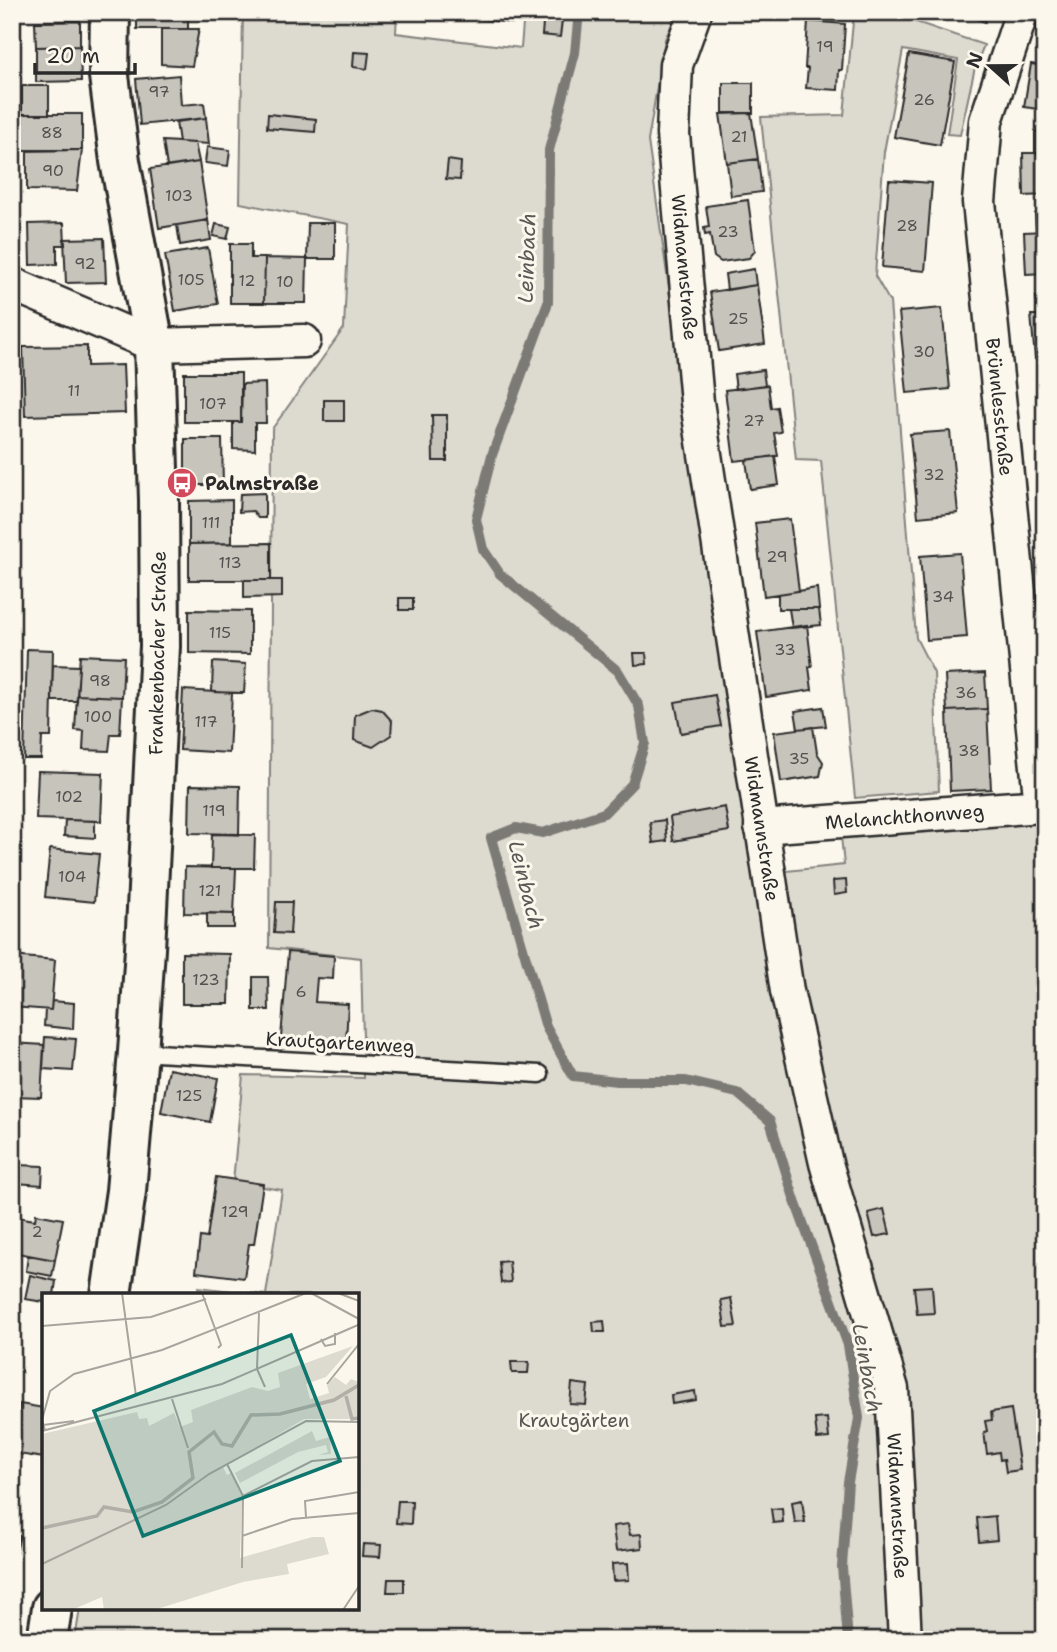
<svg xmlns="http://www.w3.org/2000/svg" width="1057" height="1652" font-family="'Shantell Sans',sans-serif">
  <rect width="100%" height="100%" fill="#fbf7ec"/>
  <filter id="ink" filterUnits="userSpaceOnUse"><feTurbulence type="fractalNoise" baseFrequency=".0143" numOctaves="2"/><feDisplacementMap in="SourceGraphic" scale="14" xChannelSelector="R" yChannelSelector="G"/><feConvolveMatrix kernelMatrix="1 2 1 2 8 2 1 2 1" color-interpolation-filters="sRGB"/></filter>
  <g filter="url(#ink)">
    <path fill="#dddad0" stroke="#84827e" stroke-width="2" d="M243,12H397L396,33L521,48L524,12H678L665,39L648,141L747,835L772,834L777,872L844,865L840,827L1045,816V1640H75L80,1608H357V1295H198L199,1287L266,1295L282,1190L233,1182L243,1075L364,1078L361,958L269,948L272,429L344,328L349,224L240,203Z
      M854,12H887L984,45L975,67L960,135L947,134L958,60L903,50L884,152L875,276L890,302L916,638L934,673L939,791L855,798L821,461L796,460L761,117L844,115Z"/>
    <g fill="none" stroke-linecap="round" stroke-linejoin="round">
      <path stroke="#7b7a75" stroke-width="10" d="M579,12L575,53L549,150L548,303L492,455L476,519L483,549L500,574L618,671L639,706L645,743L632,784L604,813L543,833L516,828L491,838L546,1027L573,1076L617,1081H686L737,1093L770,1121L795,1201L848,1345L859,1418L848,1482L842,1567L848,1640"/>
    </g>
    <path fill="#c7c4bc" stroke="#2b2b2b" stroke-width="2" d="M137,12H188V29H137Z
      M419,12H513L512,23Z
      M544,12H563L560,37L542,35Z
      M958,12H988L985,22Z
      M1043,12H1045V35L1036,31Z
      M80,21V46L36,47L35,22Z
      M808,21L845,24L842,70H839L838,90L806,88L808,68H805Z
      M161,29H199L192,66L161,64Z
      M80,46L81,81L36,82V47Z
      M354,52L369,53L367,69L353,67Z
      M909,54L955,62L940,145L894,137Z
      M1031,64L1045,66V110L1024,107Z
      M179,75L181,105L204,103L206,118L140,125L136,79Z
      M723,83H753V113H723Z
      M22,86H49V114H22Z
      M751,113L758,159L727,163L720,114Z
      M22,114H82V150L23,151Z
      M268,114L316,119L315,132L267,128Z
      M206,118L209,144L179,142L176,122Z
      M1035,131L1045,133V153H1035Z
      M163,141L195,143L199,162L167,167Z
      M207,147L230,150L228,166L205,163Z
      M27,150H82L77,191L27,190Z
      M1023,153H1045V195L1024,196Z
      M758,159L762,192L731,196L727,163Z
      M448,160L461,162L460,180L446,179Z
      M199,162L208,220L159,228L150,169Z
      M889,180L932,183L925,271L882,267Z
      M12,182H15V244H12Z
      M748,200L755,251L749,258L721,262L714,257L710,234L705,235L704,228L709,227L706,206Z
      M1035,214H1045V231L1036,232Z
      M208,220L211,240L180,245L177,225Z
      M64,223L65,245H57V264L30,265L29,224Z
      M308,223H335V259H307Z
      M216,224L230,227L227,239L213,236Z
      M1045,231V273L1026,274L1024,232Z
      M104,238L106,282L66,283L64,239Z
      M230,244H251V258H265L264,303H230Z
      M208,248L218,304L175,311L165,255Z
      M265,258L307,259L306,303H264Z
      M754,269L756,285L727,290L725,274Z
      M757,285L765,344L719,351L710,292Z
      M1045,296V314L1039,315L1036,297Z
      M942,308L950,389L907,393L899,312Z
      M1045,314V358L1035,359L1031,315Z
      M87,346V366L123,365L125,413L25,416L23,347Z
      M763,370L765,385L736,389L734,374Z
      M184,373H241V422H184Z
      M265,383L266,423H255V450L233,449V422H241L242,384Z
      M768,385L771,408L777,407L781,432L774,433L778,456L734,461L725,390Z
      M324,400H344V421H324Z
      M432,415H447V461H433Z
      M950,431L958,513L918,517L910,434Z
      M185,439H222L223,485H185Z
      M775,456L779,485L750,489L746,460Z
      M265,493V518H258L253,511L239,512L240,494Z
      M232,500V543L189,544V501Z
      M790,519L799,591L764,596L755,523Z
      M271,543V580H189V544Z
      M960,553L967,637L927,640L920,556Z
      M244,580H282V597L244,598Z
      M817,588L819,609H778V594Z
      M399,598H413V610H399Z
      M789,609H819L821,625L792,628Z
      M189,610L250,611V654L189,653Z
      M807,625L812,667H809L812,690L766,697L757,632Z
      M27,649L53,650L51,737H42L41,759H24Z
      M634,653H646L647,664L635,665Z
      M80,655L124,657L122,697L77,695Z
      M213,662L246,664L244,693L212,692Z
      M53,665L79,666L77,701H52Z
      M985,673L987,709L947,711L945,675Z
      M183,690L232,693L229,753L180,750Z
      M77,695L122,697L120,734H111L109,751L83,750L84,731L75,730Z
      M715,695L721,726L681,733L675,702Z
      M823,707L826,726L798,729L795,711Z
      M372,708L382,710L392,721L391,735L373,747L354,740L355,715Z
      M987,709L991,789L950,791L947,711Z
      M813,727L817,753L823,762L820,776L781,782L774,732Z
      M38,771L103,773L101,821L36,819Z
      M190,785L240,786L239,834L189,833Z
      M725,807L729,831L673,841L670,817Z
      M65,820L95,821V838L64,836Z
      M665,820L667,841L653,843L650,822Z
      M212,834L255,835L254,868H211Z
      M50,849L99,854L94,902L45,897Z
      M185,867L236,868L234,914L184,913Z
      M846,880L847,893L834,895L833,881Z
      M276,902H292L290,934L274,933Z
      M207,913L234,914V928H207Z
      M288,952L334,956L333,979L317,978L315,1002L348,1004L346,1043L281,1038Z
      M182,953L230,954L229,1004H182Z
      M12,956L55,960L51,1010L12,1007Z
      M253,977H268L269,1010H253Z
      M52,1001L74,1003L73,1029L44,1026L45,1010H51Z
      M45,1037L76,1039L73,1071L43,1069Z
      M12,1043L44,1045L41,1097L12,1096Z
      M169,1069L218,1078L210,1122L161,1112Z
      M18,1165L43,1166L42,1185L16,1183Z
      M216,1177L263,1184L254,1244H249L244,1278L196,1272L200,1237L207,1238Z
      M884,1209L890,1234L874,1237L868,1213Z
      M36,1214L63,1219L55,1260L12,1252L17,1217L35,1220Z
      M28,1255L55,1260L52,1276L26,1271Z
      M509,1261L511,1282L501,1283L499,1262Z
      M30,1275L56,1281L54,1295H44V1302L25,1299Z
      M932,1286L934,1313L917,1314L914,1287Z
      M731,1298L736,1326L725,1327L721,1300Z
      M604,1321L605,1332H594L593,1322Z
      M511,1362H529L528,1373H512Z
      M572,1383L588,1385L586,1405L570,1404Z
      M695,1391L696,1400L672,1404L671,1395Z
      M20,1404L44,1408V1458L12,1453Z
      M1011,1409L1020,1470L1006,1472L1004,1459L1000,1460L999,1452L987,1454L984,1432L987,1431L985,1421L992,1420L991,1412Z
      M827,1418L829,1438L817,1439L815,1419Z
      M802,1500L805,1522L795,1523L792,1502Z
      M398,1501H412L411,1524L396,1523Z
      M782,1508L783,1522L773,1523L771,1509Z
      M995,1516L997,1540L979,1542L977,1518Z
      M628,1524L630,1535L641,1534L642,1548L616,1551L613,1526Z
      M12,1534L20,1536L16,1552L12,1551Z
      M363,1544L381,1545L380,1557L362,1556Z
      M628,1563L629,1580L613,1581L612,1564Z
      M388,1579H404V1592H387Z"/>
    <g fill="none" stroke-linecap="round" stroke-linejoin="round">
      <g stroke="#2b2b2b" stroke-width="21">
        <path id="lane" d="M138,1052L540,1074"/>
      </g>
      <g stroke="#2b2b2b" stroke-width="37">
        <g id="street">
          <path id="s1" d="M695,12L676,65L673,134L697,402L787,991L826,1163L892,1389L905,1640"/>
          <path id="s2" d="M1022,12L986,121L979,202L1041,806"/>
          <path d="M12,284L154,345L304,341"/>
          <path id="s3" d="M761,827L1041,806L1045,808"/>
        </g>
      </g>
      <g stroke="#2b2b2b" stroke-width="44">
        <path id="secondary" d="M110,12L109,76L120,161L154,345L159,500L160,646L145,949L138,1052L126,1191L111,1295
          M47,1640L52,1608"/>
      </g>
      <use href="#lane" stroke="#fbf7ec" stroke-width="16"/>
      <use href="#street" stroke="#fbf7ec" stroke-width="32"/>
      <use href="#secondary" stroke="#fbf7ec" stroke-width="38"/>
    </g>
  </g>
  <defs>
    <g id="bus-disc" transform="scale(1.575)"><circle r="9.5" fill="#d1495b" stroke="#fbf7ec"/><path d="M-5-6H5V4H4V6H2V4H-2V6H-4V4H-5ZM-3.5-4V0h7V-4ZM-3.5 1.2v1.5H-2V1.2ZM2 1.2v1.5H3.5V1.2Z" fill="#fff"/></g>
  </defs>
  <g fill-rule="evenodd">
    <use href="#bus-disc" x="182" y="483"/>
  </g>
  <g text-anchor="middle" stroke-width="6" stroke-linejoin="round" paint-order="stroke">
    <g font-size="16" fill="#52514f">
      <text x="825" y="52">19</text>
      <text x="159" y="97">97</text>
      <text x="924" y="105">26</text>
      <text x="52" y="138">88</text>
      <text x="739" y="142">21</text>
      <text x="53" y="176">90</text>
      <text x="179" y="201">103</text>
      <text x="907" y="231">28</text>
      <text x="728" y="237">23</text>
      <text x="85" y="269">92</text>
      <text x="191" y="285">105</text>
      <text x="247" y="286">12</text>
      <text x="285" y="287">10</text>
      <text x="738" y="324">25</text>
      <text x="924" y="357">30</text>
      <text x="74" y="396">11</text>
      <text x="213" y="409">107</text>
      <text x="754" y="426">27</text>
      <text x="934" y="480">32</text>
      <text x="211" y="528">111</text>
      <text x="777" y="562">29</text>
      <text x="230" y="568">113</text>
      <text x="943" y="602">34</text>
      <text x="220" y="638">115</text>
      <text x="785" y="655">33</text>
      <text x="100" y="686">98</text>
      <text x="966" y="698">36</text>
      <text x="98" y="722">100</text>
      <text x="206" y="727">117</text>
      <text x="969" y="756">38</text>
      <text x="799" y="764">35</text>
      <text x="69" y="802">102</text>
      <text x="214" y="816">119</text>
      <text x="72" y="882">104</text>
      <text x="210" y="896">121</text>
      <text x="206" y="985">123</text>
      <text x="301" y="997">6</text>
      <text x="189" y="1101">125</text>
      <text x="235" y="1217">129</text>
      <text x="37" y="1237">2</text>
    </g>
    <g font-size="19" fill="#2b2b2b" stroke="#fbf7ec">
      <text dy="7" stroke="none"><textPath href="#s1" startOffset="259">Widmannstraße</textPath></text>
      <text dy="7" stroke="none"><textPath href="#s2" startOffset="402">Brünnlesstraße</textPath></text>
      <text transform="translate(157 653) rotate(-89)" y="7">Frankenbacher Straße</text>
      <text dy="7" stroke="none"><textPath href="#s3" startOffset="144">Melanchthonweg</textPath></text>
      <text dy="7" stroke="none"><textPath href="#s1" startOffset="826">Widmannstraße</textPath></text>
      <text transform="translate(340 1042) rotate(3)" y="7">Krautgartenweg</text>
      <text dy="7" stroke="none"><textPath href="#s1" startOffset="1519">Widmannstraße</textPath></text>
    </g>
    <g font-size="19" font-weight="bold" fill="#2b2b2b" stroke="#fbf7ec" text-anchor="start">
      <text x="205" y="490">Palmstraße</text>
    </g>
    <g font-size="19" fill="#585754" stroke="#fbf7ec">
      <text x="574" y="1427">Krautgärten</text>
    </g>
    <g font-size="21" font-style="italic" fill="#5a5956" stroke="#fbf7ec">
      <text transform="translate(527 258) rotate(-88)" y="7">Leinbach</text>
      <text transform="translate(526 885) rotate(76)" y="7">Leinbach</text>
      <text transform="translate(867 1368) rotate(80)" y="7">Leinbach</text>
    </g>
  </g>
  <g transform="translate(42 1293)">
    <rect width="317" height="317" fill="#fbf7ec"/>
    <path d="M311,53L284,84L264,91L268,106L287,100L285,92L293,84L304,92L309,86L317,89V126H262L181,174L185,182L189,180L200,203L198,265L270,244H282L287,261L245,271L247,281L201,289L112,317H62L60,304L30,317H0V141L95,119L97,126L105,125L107,133L132,120L138,134L151,129L149,117L210,94L226,98L238,94L236,80ZM270,138L274,148L288,144L289,161L277,162L286,159L284,152L256,159L198,190L193,180Z" fill="#dddad0"/>
    <path fill="none" stroke="#b1afa7" stroke-width="3.5" d="M304,103L310,126L317,125M0,235L55,223L62,214L91,219L120,209L151,185L147,159L172,139L180,151L190,153L209,122L238,121L292,107L317,92"/>
    <path fill="none" stroke="#a8a59f" stroke-width="2" d="M80,0L94,103M160,0L179,52L176,55M269,0L317,26M296,0L317,8M217,20L215,76L223,94M0,33L109,24L164,6M279,46L283,53L293,51V40M285,91L317,51M130,106L146,155M1,132L32,128M3,137L0,127L8,98L32,81L120,57L264,0M0,138L180,91L316,32M185,171L201,203L200,275M201,203L270,168L317,164M264,224L263,208L317,199M200,243L250,226L317,220M0,271L124,212L167,181L264,128L317,129M301,317L317,293"/>
    <path fill="#0f766e" fill-opacity="0.15" stroke="#0f766e" stroke-width="3.5" d="M249,42L298,168L101,243L52,118Z"/>
    <rect width="317" height="317" fill="none" stroke="#2b2b2b" stroke-width="3.5"/>
  </g>
  <rect width="1057" height="1652" fill="none" stroke="#fbf7ec" stroke-width="42"/>
  <rect x="21" y="21" width="1015" height="1610" fill="none" stroke="#2b2b2b" stroke-width="2.5" filter="url(#ink)"/>
  <g transform="translate(990 66) rotate(291)" stroke="#fbf7ec" stroke-width="5" paint-order="stroke">
  <path d="M0-5L12 26L0 18L-12 26Z" fill="#2b2b2b"/>
  <text y="-10" font-size="19" font-weight="bold" text-anchor="middle" fill="#2b2b2b">N</text>
  </g>
  <path d="M35 63v10h100v-10" fill="none" stroke="#2b2b2b" stroke-width="3.5"/>
  <text x="46" y="63" font-size="21" fill="#2b2b2b" stroke="#fbf7ec" stroke-width="5" paint-order="stroke">20 m</text>
</svg>
